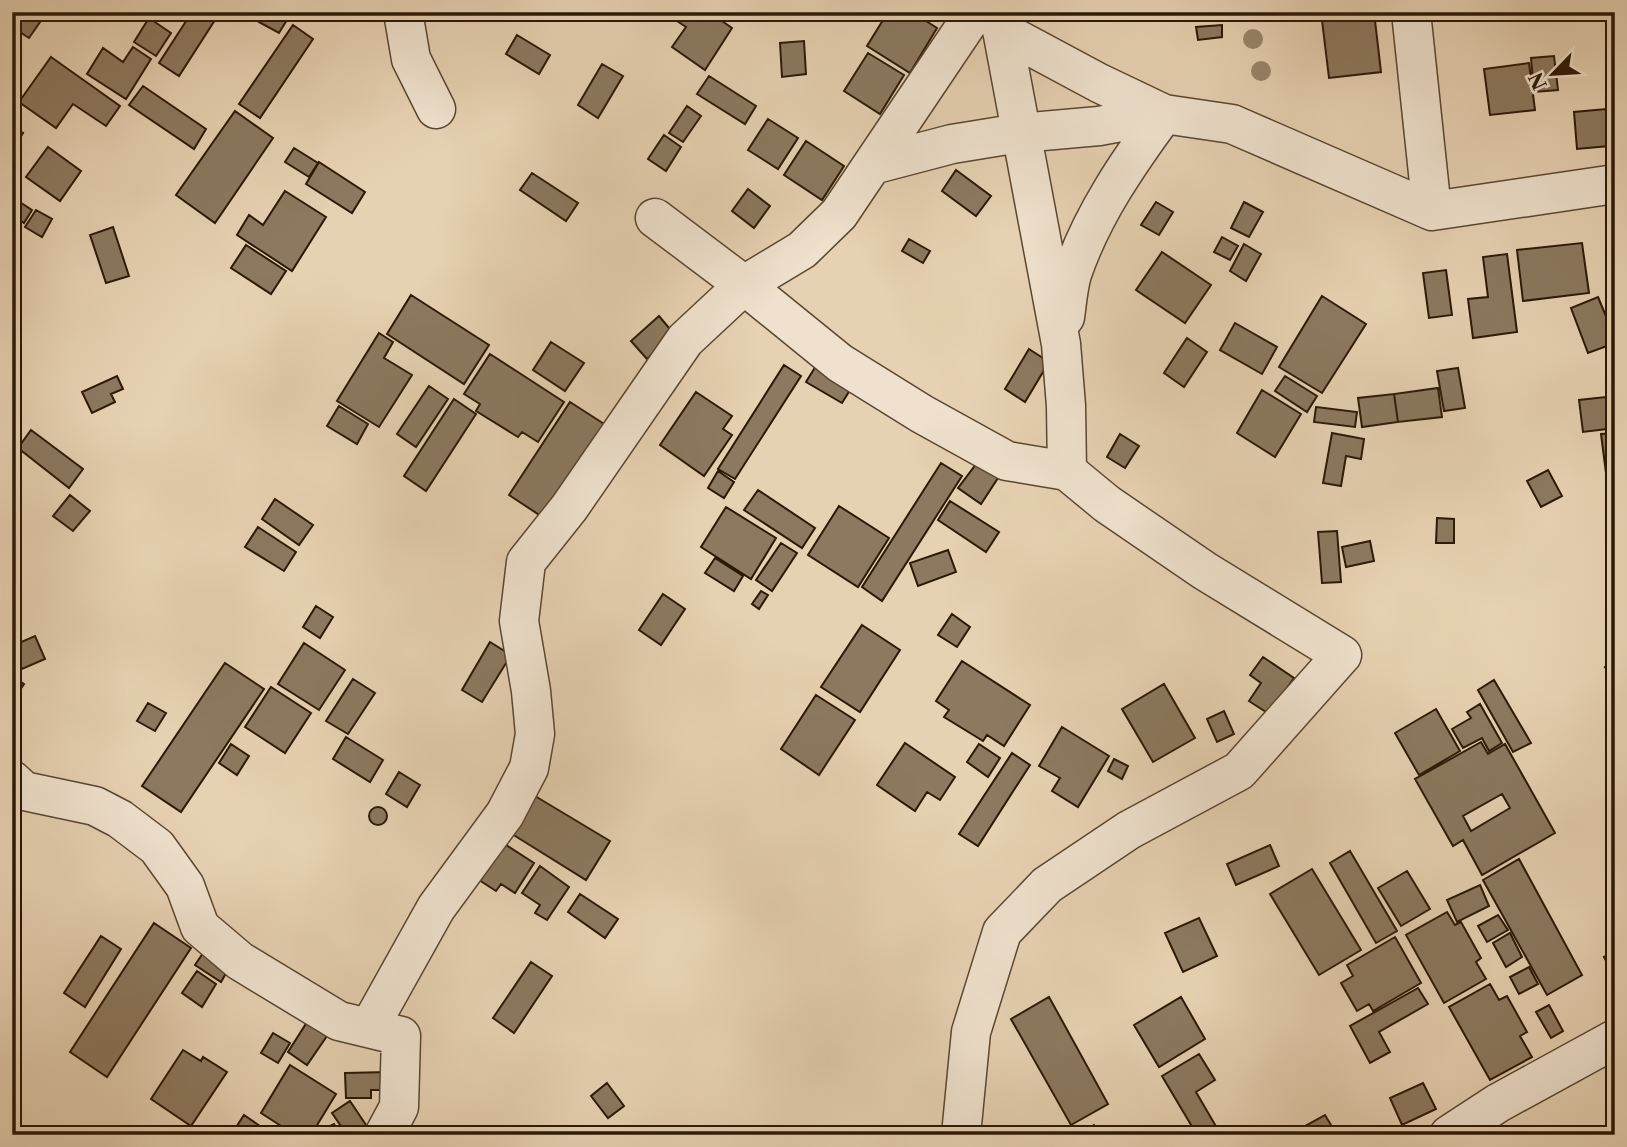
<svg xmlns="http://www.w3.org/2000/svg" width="1627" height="1147" font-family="'Libre Caslon Text',serif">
  <rect width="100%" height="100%" fill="#e6d1b2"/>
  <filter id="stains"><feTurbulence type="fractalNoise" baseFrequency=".00286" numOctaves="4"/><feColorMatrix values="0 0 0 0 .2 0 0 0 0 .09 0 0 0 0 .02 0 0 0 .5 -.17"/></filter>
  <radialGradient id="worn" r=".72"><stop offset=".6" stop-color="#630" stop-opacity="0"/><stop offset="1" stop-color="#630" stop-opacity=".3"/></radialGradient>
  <path fill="#8c795f" stroke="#2b1906" stroke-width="2" fill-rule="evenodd" d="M12,12H47L29,38L12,27Z
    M164,12H188L167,20Z
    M192,12H204L215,20L179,76L159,63Z
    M265,12H286L290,15L279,33L259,22Z
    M683,12H709L732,28L705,70L672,47L686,27L677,21Z
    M888,12H927L923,19L937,28L910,73L867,46Z
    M1321,12H1374L1381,72L1329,78Z
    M149,18L171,33L156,56L134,42Z
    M293,25L313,39L260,118L239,104Z
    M1222,25V37L1198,40L1196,27Z
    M517,35L550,55L539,74L506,54Z
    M804,41L806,74L782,77L780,43Z
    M133,47L151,59L126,99L87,74L103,48L123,62Z
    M868,53L904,75L880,114L844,91Z
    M1554,56L1558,90L1534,92L1531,58Z
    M51,57L120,106L106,126L73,104L56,128L19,102Z
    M1529,63L1535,110L1490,115L1484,69Z
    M602,64L623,76L598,118L578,105Z
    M709,76L756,106L745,124L697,94Z
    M143,86L206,129L194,149L129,105Z
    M687,106L701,116L683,142L669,133Z
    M1606,109L1609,146L1577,149L1574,112Z
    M235,111L273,138L215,223L176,195Z
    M768,119L798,138L778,169L748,150Z
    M12,127L23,133L12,152Z
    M664,135L681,147L666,171L648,159Z
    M806,141L844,166L822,200L784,175Z
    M48,147L81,171L60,201L26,177Z
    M294,148L318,163L309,177L285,162Z
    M319,162L365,192L352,213L306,184Z
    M956,170L991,196L976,216L942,191Z
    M532,173L578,203L566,221L520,190Z
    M748,189L770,206L754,228L732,211Z
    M285,191L326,217L292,271L237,235L249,215L263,225Z
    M12,197L32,210L24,223L12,215Z
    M1156,202L1173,212L1159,235L1141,225Z
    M1244,202L1263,212L1249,237L1231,228Z
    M36,210L52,219L42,237L25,227Z
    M113,227L129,276L106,283L90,235Z
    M1222,237L1238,246L1230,260L1214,252Z
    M1606,237H1615V285L1610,286Z
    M909,239L930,251L923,263L902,251Z
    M1582,243L1589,293L1523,301L1517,250Z
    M1244,244L1261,254L1246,281L1230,271Z
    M246,245L286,271L271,294L231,268Z
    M1162,252L1211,285L1185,323L1136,290Z
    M1507,254L1517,332L1473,338L1468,299L1488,297L1483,257Z
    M1446,270L1452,315L1429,318L1423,273Z
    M411,295L489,345L464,384L387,334Z
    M1322,296L1366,324L1322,393L1279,367Z
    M1598,297L1615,338V343L1588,353L1571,308Z
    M659,316L674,334L647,359L631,341Z
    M1235,323L1277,347L1262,374L1220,350Z
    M379,333L393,342L384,358L412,375L379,427L337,401Z
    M1187,338L1207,352L1184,387L1164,373Z
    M551,342L584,363L565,391L533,370Z
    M1029,349L1049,362L1025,402L1005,389Z
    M490,354L564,402L538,442L522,432L518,437L476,411L480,404L464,394Z
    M819,361L855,382L842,403L806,382Z
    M784,365L801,376L735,479L718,469Z
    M1458,368L1465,408L1444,411L1437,371Z
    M117,376L123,389L111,394L115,402L92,413L82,392Z
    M1285,376L1317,396L1307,412L1275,391Z
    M429,386L448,399L416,447L397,434Z
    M1438,388L1442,417L1398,422L1394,394Z
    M1262,390L1301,414L1275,457L1237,433Z
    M696,392L732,416L723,429L732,435L704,476L660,445Z
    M1394,394L1398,422L1362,427L1358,398Z
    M1615,396V428L1583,432L1579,400Z
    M454,399L476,414L426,491L404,476Z
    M570,402L615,431L553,524L509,495Z
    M339,406L368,424L357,444L327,426Z
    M1316,407L1357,412L1355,427L1314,422Z
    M31,430L83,469L69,488L18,448Z
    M1332,433L1364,439L1361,459L1346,456L1341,486L1323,483Z
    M1615,433V472L1606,473L1601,434Z
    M1120,434L1139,446L1125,468L1107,457Z
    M941,463L962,476L882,601L862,587Z
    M977,463L998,478L981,504L958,488Z
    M1548,470L1562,496L1541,507L1527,481Z
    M718,471L734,482L724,498L708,488Z
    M758,490L815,528L802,548L744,510Z
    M70,495L90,511L73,531L53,516Z
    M275,499L313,525L299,545L262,519Z
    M950,501L999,532L986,552L938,520Z
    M839,506L889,538L858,587L808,555Z
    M726,507L776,538L751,579L701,547Z
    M1437,518L1454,519V543H1436Z
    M258,527L296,552L284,571L245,547Z
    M1337,531L1341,582L1322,583L1318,532Z
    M1370,541L1374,561L1346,567L1342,547Z
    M781,543L797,553L772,591L756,580Z
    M948,550L956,572L918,586L910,563Z
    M715,558L743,576L734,591L705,573Z
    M761,591L768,595L759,609L752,604Z
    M663,594L685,609L661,645L639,630Z
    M316,606L333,617L320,638L303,627Z
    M952,614L970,627L957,647L938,635Z
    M862,625L900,650L860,712L821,687Z
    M35,636L45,659L22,669L12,646Z
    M490,642L511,655L482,702L462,690Z
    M304,643L345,670L319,710L278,684Z
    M1263,657L1294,678L1269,714L1249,701L1261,683L1250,675Z
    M962,661L1030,705L1004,746L987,735L983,741L944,717L949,710L936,701Z
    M1615,661V683L1605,667Z
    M225,663L264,689L181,812L142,786Z
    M12,676L24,684L12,702Z
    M353,679L375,693L348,734L326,721Z
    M1494,680L1531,743L1513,752L1478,690Z
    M1164,684L1195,738L1153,762L1122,709Z
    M271,687L311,713L285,753L245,727Z
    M816,695L855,720L819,775L781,749Z
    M148,703L166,713L155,731L137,721Z
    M1480,704L1502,743L1489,751L1482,738L1463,748L1452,729L1471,718L1467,712Z
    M1436,709L1460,751L1419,775L1395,733Z
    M1224,711L1234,734L1217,742L1207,719Z
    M1062,727L1109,756L1078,807L1052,791L1060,778L1039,766Z
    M346,737L383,760L370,782L333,759Z
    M1481,742L1488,754L1505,744L1555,833L1482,875L1463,840L1453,846L1415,779ZM1502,794L1510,808L1471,831L1463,816Z
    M905,743L955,777L940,800L927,792L915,811L877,785Z
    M231,744L249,756L237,775L219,763Z
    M979,744L1000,758L988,777L967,762Z
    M1012,753L1030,765L978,846L959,834Z
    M1114,759L1128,766L1122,779L1108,771Z
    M399,772L420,785L407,807L386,794Z
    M535,796L610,841L586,880L512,834Z
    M369 816a9 9 0 1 1 18 0a9 9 0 1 1-18 0Z
    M503,843L534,863L515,893L501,884L496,891L479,880Z
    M1270,845L1279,866L1236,885L1227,864Z
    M1350,851L1397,931L1376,943L1330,863Z
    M1519,859L1582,975L1547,995L1483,880Z
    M540,866L569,887L547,920L535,913L540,905L522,893Z
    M1312,869L1361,950L1319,975L1270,894Z
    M1407,871L1430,909L1401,926L1378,888Z
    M1480,885L1489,906L1457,922L1447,900Z
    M580,894L618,919L605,938L568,912Z
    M1447,912L1455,925L1461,922L1481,958L1476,962L1486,979L1444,1003L1406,935Z
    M1498,915L1508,930L1487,942L1478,926Z
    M1199,918L1217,956L1183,972L1165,933Z
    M154,923L191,948L107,1077L70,1052Z
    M1510,933L1522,957L1506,967L1493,943Z
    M101,936L121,949L85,1007L64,993Z
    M1395,937L1421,983L1373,1011L1369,1004L1357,1011L1341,983L1353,976L1347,965Z
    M205,950L230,966L221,982L195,965Z
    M1615,951V971L1612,972L1604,957Z
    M531,962L552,976L514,1033L493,1018Z
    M1529,967L1538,984L1519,994L1510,977Z
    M197,971L216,984L202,1007L182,993Z
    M1490,984L1499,1000L1507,996L1527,1032L1520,1036L1532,1057L1490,1080L1449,1007Z
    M1418,988L1428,1004L1379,1032L1390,1052L1370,1063L1350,1026Z
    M1049,997L1108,1104L1071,1125L1011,1019Z
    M1181,997L1205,1039L1159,1067L1134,1025Z
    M1549,1005L1563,1031L1551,1038L1536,1012Z
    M309,1019L329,1033L307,1065L288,1052Z
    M273,1033L290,1043L278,1063L261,1053Z
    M183,1050L201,1061L203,1057L227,1072L191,1126L151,1099Z
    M1199,1054L1215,1080L1196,1092L1221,1135H1197L1162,1076Z
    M290,1065L336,1094L311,1135H295L261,1113Z
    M388,1072V1090H371V1098H346L345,1073Z
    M607,1083L624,1106L608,1118L591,1096Z
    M1423,1083L1436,1109L1402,1125L1390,1098Z
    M350,1101L366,1125L353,1135H347L332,1113Z
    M244,1115L273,1135H231Z
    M1325,1115L1337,1135H1308L1303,1127Z
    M334,1124L339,1135L313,1134Z
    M1094,1125L1100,1135H1077Z
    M1593,1126L1599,1135H1579Z"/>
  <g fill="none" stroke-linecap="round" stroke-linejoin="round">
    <g stroke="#5a4731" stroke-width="41">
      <path id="minor" d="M403,12L411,59L436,109
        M1411,12L1432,211L1615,184
        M999,14L1061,344L1066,406L1067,471
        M1002,31L1099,83L1164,114L1232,124L1432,211
        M872,165L952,144L1020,133L1099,126L1164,114
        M655,218L744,285L840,363L922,414L1007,461L1067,471L1107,504L1205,571L1342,655L1239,771L1129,830L1047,885L1002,932L971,1032L961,1135
        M1065,317C1067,303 1068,288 1072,274C1092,215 1128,163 1164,114
        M12,780L24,791L95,806L120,819L157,847L185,886L200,927L240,961L339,1021L401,1036L399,1107L384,1135
        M369,1028L436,908L505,814L529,768L535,734L531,691L519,621L526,562L569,508L685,340L744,285L802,250L839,214L975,12
        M1449,1135L1498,1103L1615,1039"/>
    </g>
    <use href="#minor" stroke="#efe1cd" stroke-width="38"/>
  </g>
  <g fill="#99856b">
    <circle cx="1253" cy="39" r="10"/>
    <circle cx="1261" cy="71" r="10"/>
  </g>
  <rect width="1627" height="1147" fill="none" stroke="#e6d1b2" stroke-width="42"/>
  <rect x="14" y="14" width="1599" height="1119" fill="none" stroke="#2b1906" stroke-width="3.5"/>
  <rect x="21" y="21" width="1585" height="1105" fill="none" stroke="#2b1906" stroke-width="2"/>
  <g transform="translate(1553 74) rotate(245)" stroke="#efe1cd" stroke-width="5" paint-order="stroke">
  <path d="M0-5L12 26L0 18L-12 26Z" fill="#2b1906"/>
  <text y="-10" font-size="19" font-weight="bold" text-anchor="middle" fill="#2b1906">N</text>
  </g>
  <rect width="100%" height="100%" filter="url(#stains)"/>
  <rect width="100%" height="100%" fill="url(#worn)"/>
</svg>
